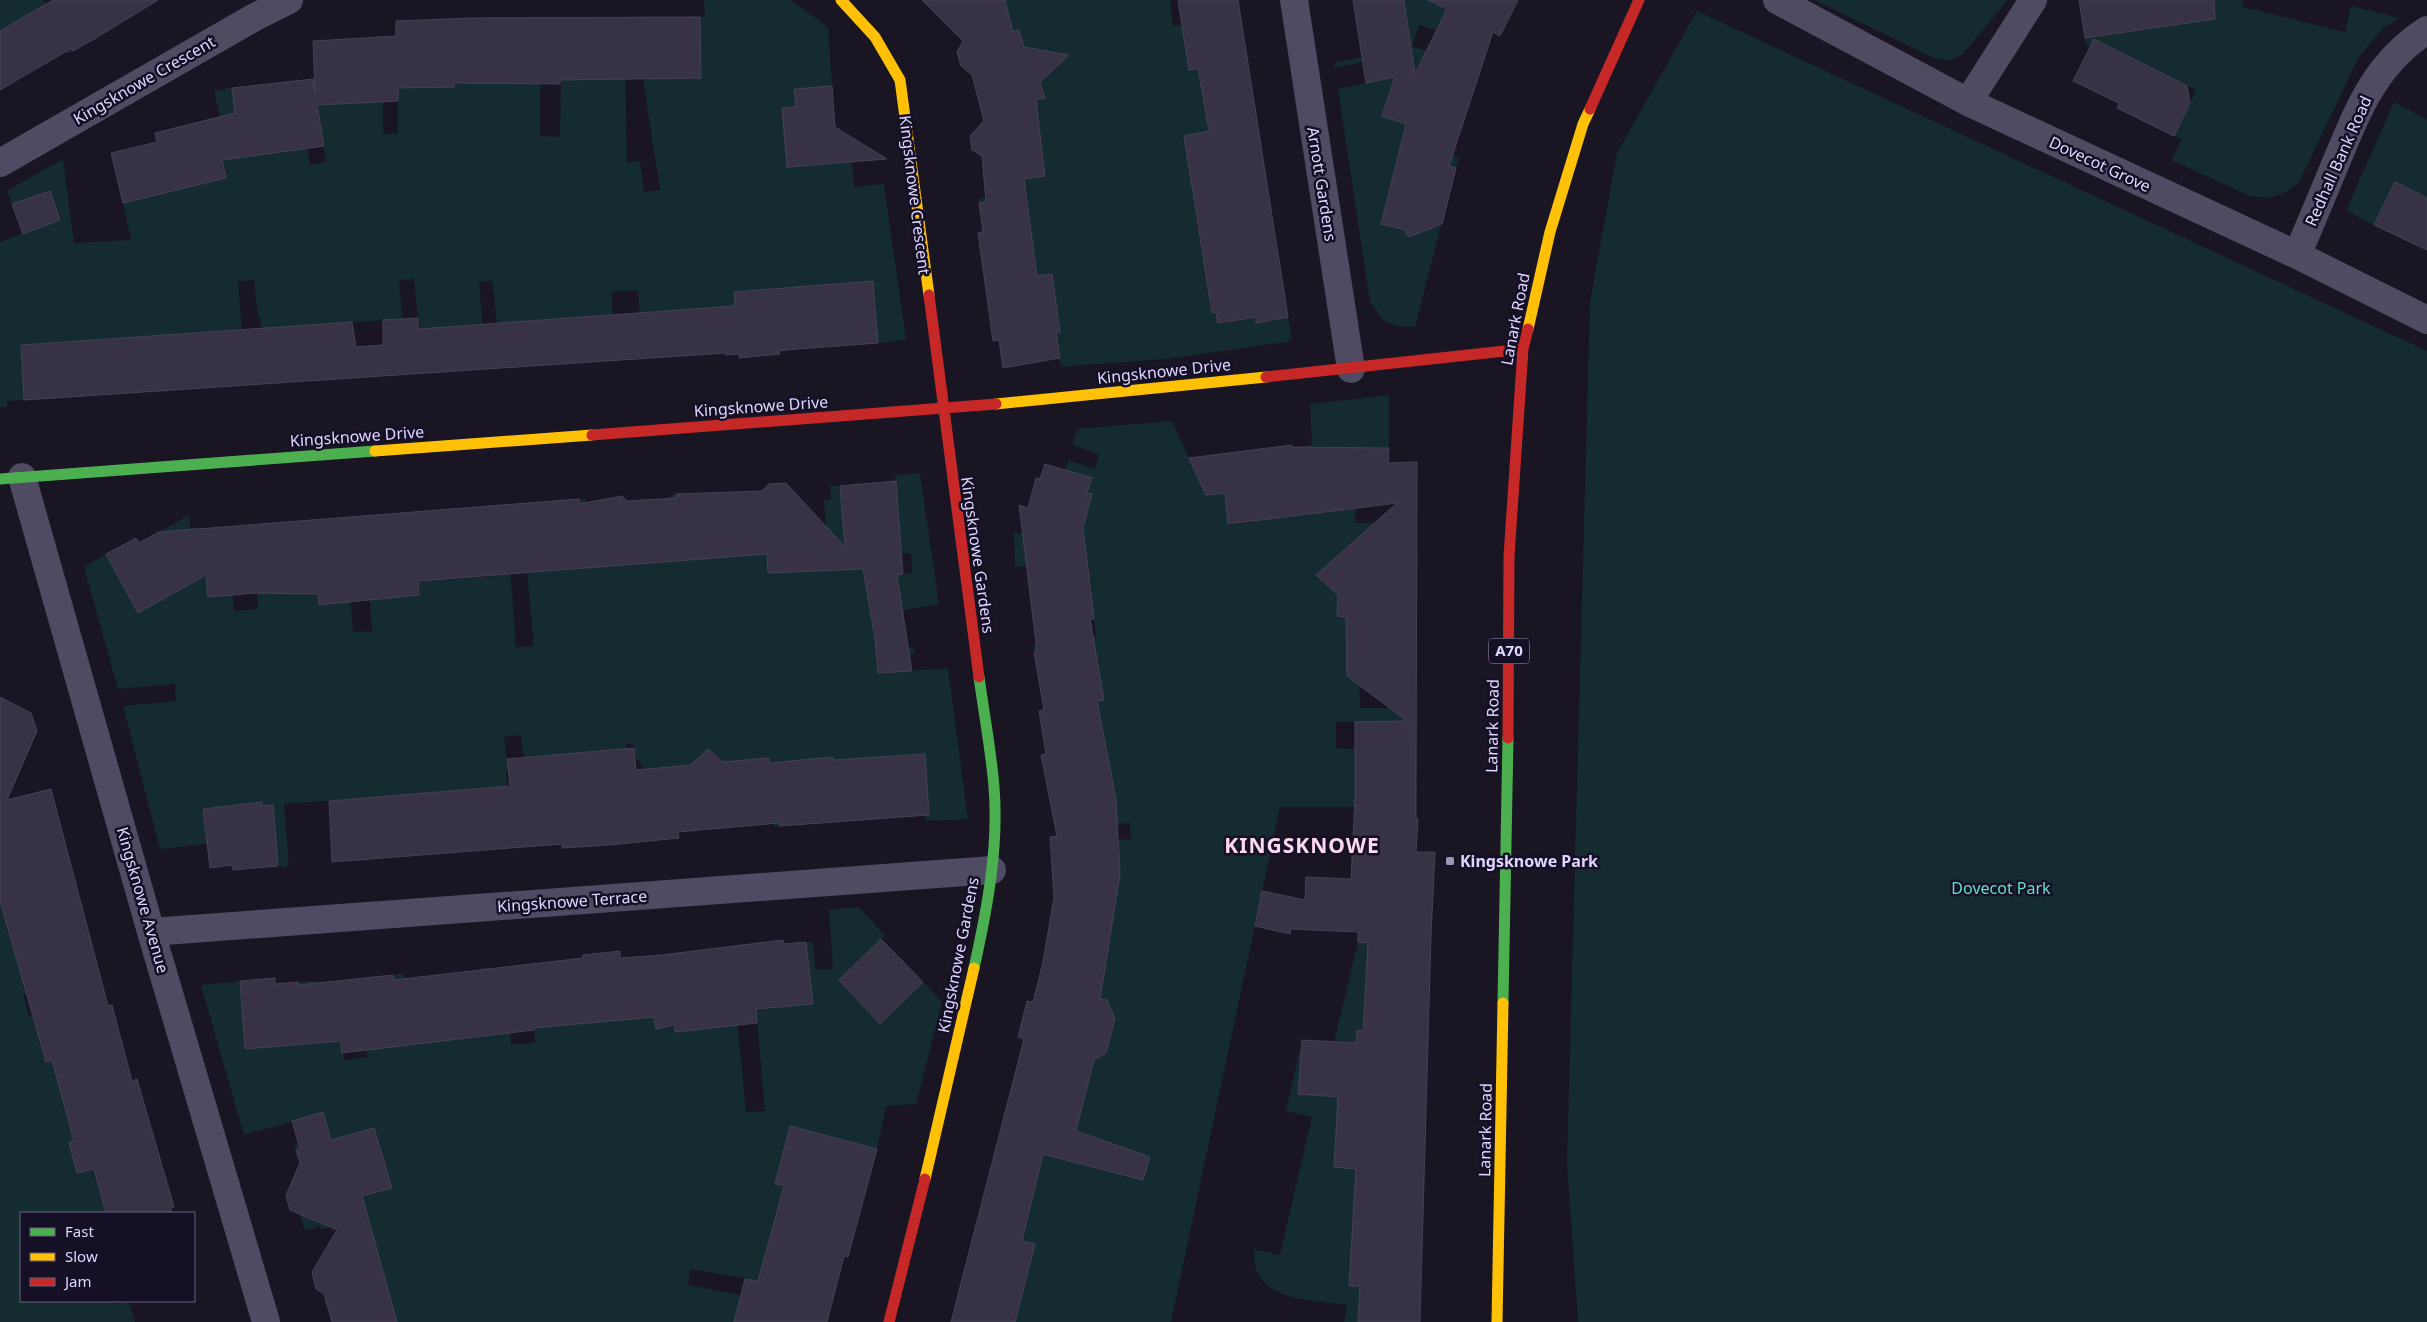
<svg xmlns="http://www.w3.org/2000/svg" width="2427" height="1322" font-family="'Noto Sans',sans-serif">
  <rect width="100%" height="100%" fill="#191522"/>
  <path fill="#142c2f" d="M0,0H43L73,51L69,54L67,51L0,31Z
    M704,0H791L828,27L832,86L794,89L796,107L782,108L787,167L852,162L854,187L884,184L906,340L878,343L873,281L820,285L800,315L803,349H797L792,287L734,292L736,321L726,354H720L716,307L660,312L663,358L643,359L638,290L611,292L613,315L581,317V328L563,329L565,365L560,364L557,319L497,323L492,281L479,282L486,369L479,370L475,324L419,329L414,279L399,280L402,319L261,329L260,317H258L254,280L238,282L242,330L180,334L182,364L165,366L167,391L162,392L158,335L99,339L101,369L82,371L84,397H73L69,341L21,345L24,400L7,401V407H0V242L60,220L50,191L12,204L7,191L63,159L74,243L131,240L123,203L226,178L212,119L220,117L214,91L232,88L240,157L294,129L289,82L296,81L310,165L326,162L317,105L376,102L372,37H383V134H398V88L454,87V26L477,51V83L534,84L541,24L540,136L560,137L561,80L618,79L617,18H624L627,163L640,161L644,192L660,190L643,79L701,78L700,17L705,16Z
    M975,0H1170L1173,26L1239,18L1199,46L1186,49L1189,69L1199,68L1209,131L1185,136L1189,161L1221,186L1192,191L1202,255L1228,251L1208,285L1212,313L1216,312L1218,323L1256,317L1257,323L1288,317L1292,339L1287,342L1165,359L1061,367L1055,332L1060,331L1052,274L990,283L1017,256L1034,254L1027,197L979,203V199L986,198L984,183L1045,176L1039,121L1021,123L1011,106L1045,98L1041,82L1034,83L1019,30L1013,32L1006,5L956,35L949,27Z
    M1404,0H1452L1450,35L1419,25L1412,46L1443,57L1407,103L1388,97L1382,115L1457,140L1452,155L1459,158L1456,168L1399,153L1403,229L1410,237L1419,233L1422,221L1441,226L1415,327L1397,326L1384,321L1370,302L1338,89L1399,76L1394,55L1335,68L1334,63L1362,57L1359,42L1409,34Z
    M1814,0H2008L1963,54L1949,61L1934,58Z
    M2175,0H2242L2243,7L2345,32L2351,6L2400,18L2383,28L2359,57L2299,182C2283,196 2271,199 2250,196L2171,160L2182,140L2174,136L2196,90L2140,62L2119,104L2089,89L2106,54L2091,46H2086L2085,38L2178,25Z
    M1697,11L2427,351V1322H1578L1567,1162L1590,302L1617,153Z
    M2394,102L2427,120V198L2395,182L2374,225L2346,211Z
    M1389,395V448L1355,447V523L1417,524V534L1388,533L1326,566L1321,571V580L1325,584L1338,585V616L1361,617L1347,656V676L1355,682H1359L1360,708H1416V722H1336V748L1355,749L1386,807H1280L1171,1322H994L954,1311L960,1285L1020,1300L1034,1244L974,1229L976,1222L1024,1232L1041,1162L994,1150L997,1142L1092,1166L1112,1145L1108,1142L1075,1135L1087,1085L1017,1067L1020,1057L1097,998L1038,982L1040,973L1118,840L1131,839L1130,823L1117,824L1101,723L1042,734L1041,728L1073,725L1096,701L1104,700L1051,649L1034,652L1033,644L1096,636L1087,562L1027,569L1026,566L1015,567L1014,532L1076,550L1092,495L1070,488L1074,473L1065,470L1068,460L1095,469L1099,454L1072,445L1077,429L1172,421L1206,495L1225,493L1229,525L1256,522L1255,506L1278,503L1280,518L1300,515L1309,465L1306,445H1312L1310,404Z
    M920,473L939,604L871,616L875,637L886,649L914,647L915,654L877,657L878,673L948,668L968,819L925,821V815L929,814L925,754L850,759L836,791L833,757L774,763L780,826L774,827L769,758L717,763L716,756L713,753L703,754L700,764L642,769L641,763L635,758L634,744H626L627,759L525,768L521,735L504,737L508,770L506,771L507,787L451,791L454,853L449,854L446,814L365,798L369,860L361,861L358,819L341,800L284,804L289,867L282,868L281,865L269,867L262,803L207,844L160,849L123,706L176,701L175,684L118,689L84,567L106,554L138,612L188,585L159,532L189,515L190,528H203L208,597L233,595L234,611L258,609L257,593L318,589L319,605L341,604L344,524L353,632L372,631L369,585L419,594L418,581H422L418,518L444,552L447,580L505,575L500,512H506L516,647L534,646L527,573L584,569L579,499H585L612,566L669,562L670,495L676,494L678,528L691,559L749,556L744,493L828,549L824,500L831,499L830,486H840L847,570L880,568V576L912,573L911,553L902,554L895,475Z
    M0,856L28,937L86,921L92,944L41,989L23,994L29,1016L47,1012L64,1057L85,1138L69,1142L77,1173L152,1153L100,1188L106,1213H21V1301H113L115,1304L129,1301L135,1322H0Z
    M859,907L885,935L839,980L880,1024L923,982L942,1002L916,1104L886,1106L877,1149L790,1127L775,1184L856,1205L855,1211L860,1213L856,1229L797,1215L782,1273L836,1287L834,1294L690,1269L688,1285L741,1295L734,1322H397L389,1298L330,1315L328,1310L388,1292L367,1217L321,1230L320,1226L305,1231L300,1214L391,1188L374,1129L296,1150L294,1144L329,1134L322,1113L244,1135L201,985L240,981L246,1049L304,1044L298,982L316,981V983L334,981L344,1060L367,1057L366,1040L400,1036L393,975L404,973L405,992L426,1043L486,1036L479,969L489,968L491,1001L507,1000L511,1045L535,1042L534,1028L567,1024L560,960H568V964L647,1017L642,956H648L656,1029L675,1026L676,1032L701,1029L731,1008L724,947L730,946L746,1112L765,1111L756,1009L812,1004L806,942H813L815,970L833,969L829,910Z
    M1358,942L1368,943L1363,1031L1357,1030L1356,1043L1334,1042Z
    M1302,1040L1298,1094L1356,1098L1362,1145L1335,1143L1334,1167L1361,1169L1350,1286H1360L1358,1322H1344L1347,1305C1309,1299 1250,1302 1254,1249L1280,1255L1312,1117L1286,1111Z"/>
  <path fill="#383344" stroke="#464056" d="M53,0H158L96,38L73,51L72,48L0,90V31Z
    M922,0H1005L1013,32L1019,30L1024,47L1069,55L1040,82L1045,98L1036,100L1045,176L1024,179L1037,276L1052,274L1060,332H1056L1060,358L1003,368L999,340L993,341L978,233L983,232L979,203L986,202L982,156L972,150L970,136L984,121L972,75L961,66L957,52L963,41Z
    M1178,0H1238L1288,317L1256,323V317L1218,323L1216,312L1212,313L1184,136L1209,131L1198,68L1189,70Z
    M1353,0H1404L1415,74L1447,9L1428,0H1518L1500,36L1493,32L1449,166L1456,168L1442,224L1409,237L1403,229L1381,224L1406,124L1382,116L1395,77L1366,83Z
    M2079,0H2214L2215,19L2085,38Z
    M700,17L701,78L560,80V84L454,83V87L398,88V101L317,105L324,146L222,160L226,178L123,203L111,153L157,142L155,133L235,113L232,88L313,79L315,93L313,41L396,36V21L471,18Z
    M2094,39L2187,86L2190,103L2174,136L2117,108L2119,103L2073,81Z
    M832,86L835,127L887,159L787,167L782,108L796,107L794,89Z
    M2395,182L2427,198V250L2374,225Z
    M50,191L60,220L23,234L12,204Z
    M873,281L878,343L797,349L779,351L780,354L739,358V354L726,355V353L24,400L21,345L352,322L356,347L383,345V320L418,318V329L735,306L734,292Z
    M1292,445V447L1389,448L1388,463L1417,462L1416,789V819H1418L1416,852H1435L1431,936L1420,1322H1358L1360,1286H1349L1356,1169L1334,1167L1338,1097L1298,1094L1302,1040L1356,1043L1357,1030L1363,1031L1368,943L1358,942V932L1291,929L1290,934L1255,926L1262,891L1305,900L1306,877L1351,879L1355,799V722L1407,721L1347,676L1346,617L1337,616L1338,595L1316,575L1397,503L1228,524L1225,493L1206,495L1189,458Z
    M1045,464L1092,478L1087,493L1092,494L1083,528L1094,619H1090L1104,700L1097,701L1116,799L1120,874L1100,999L1107,1000L1115,1018L1106,1053L1094,1060L1076,1131L1150,1157L1143,1180L1043,1154L1022,1241L1035,1244L1015,1322H951L1024,1039L1018,1037L1027,1001L1033,1002L1043,962L1054,897L1050,837L1057,836L1041,755L1046,754L1039,711L1044,710L1034,652L1037,651L1019,505L1028,508L1036,478L1040,479Z
    M896,481L903,574L897,575L912,671L878,673L875,638L863,569L768,573L767,554L418,581L419,595L319,605L318,594L256,593L208,597L206,575L138,613L106,554L136,538L139,543L159,532L579,499V504L622,496L627,501L676,498V494L762,491L769,484L786,483L845,547L840,486Z
    M0,697L31,713L37,731L7,800L51,789L108,1006L112,1005L132,1081L137,1079L174,1207L170,1208L172,1213H106L94,1169L77,1173L69,1142L74,1141L52,1060L46,1062L0,901Z
    M634,748L636,770L691,765L708,749L723,762L769,758L770,763L833,757V760L925,754L929,815L780,826L779,823L678,832L679,838L609,845L562,848V844L332,862L329,801L510,786L507,759Z
    M262,802V806L273,805L278,866L233,870L232,865L210,868L203,809Z
    M881,939L923,982L880,1024L839,980Z
    M783,940L784,944L806,942L813,1004L756,1009L757,1023L675,1032V1025L656,1029L654,1017L534,1028V1030L342,1053L341,1041L245,1049L240,981L275,978V984L298,982L299,985L393,975L394,980L583,958V955L620,951V958L662,955Z
    M323,1112L331,1140L374,1128L392,1188L362,1196L397,1322H332L324,1294L316,1289L312,1272L337,1230L290,1210L286,1195L300,1163L296,1150L300,1149L292,1121Z
    M790,1126L877,1149L848,1257L844,1256L827,1322H734L745,1279L758,1281L784,1186L775,1184Z"/>
  <g fill="none" stroke-linecap="round" stroke-linejoin="round">
    <path stroke="#4e4b62" stroke-width="28" d="M1294,0L1351,369
      M1777,0L1968,102L2297,255L2427,320
      M1968,102L2033,0
      M0,163L255,17L289,0
      M2297,255C2311,223 2324,191 2337,160C2359,107 2376,63 2427,30
      M22,477L151,932L266,1322
      M151,932L992,870"/>
    <path stroke="#4caf50" stroke-width="11" d="M0,479L375,451
      M974,968C987,910 999,847 994,787C991,750 984,714 979,677
      M1503,1003L1508,738"/>
    <path stroke="#ffc107" stroke-width="11" d="M841,0L875,37L900,80L929,295
      M1528,329L1550,232L1583,124L1590,109
      M996,404L1266,377
      M375,451L592,435
      M925,1179L974,968
      M1497,1322L1503,1003"/>
    <path stroke="#c62828" stroke-width="11" d="M1590,109L1639,0
      M929,295L979,677
      M1266,377L1523,349
      M592,435L996,404
      M1508,738L1509,556L1523,349L1528,329
      M889,1322L925,1179"/>
  </g>
  <rect fill="#9a93b1" stroke="#161027" stroke-width="2" x="1445" y="856" width="10" height="10" rx="2.5"/>
  <g text-anchor="middle" stroke-width="5" stroke-linejoin="round" paint-order="stroke">
    <rect fill="#161027" stroke="#a39bbe" stroke-width="1" x="1489" y="638.5" width="40" height="25" rx="4"/>
    <g font-size="15" font-weight="bold" fill="#dfd7fe">
      <text x="1509" y="656">A70</text>
    </g>
    <g font-size="16" fill="#dfd7fe" stroke="#161027">
      <text transform="translate(144 80) rotate(-30)" y="6">Kingsknowe Crescent</text>
      <text transform="translate(2338 161) rotate(-66)" y="6">Redhall Bank Road</text>
      <text transform="translate(2100 164) rotate(25)" y="6">Dovecot Grove</text>
      <text transform="translate(1322 184) rotate(81)" y="6">Arnott Gardens</text>
      <text transform="translate(915 195) rotate(83)" y="6">Kingsknowe Crescent</text>
      <text transform="translate(1515 319) rotate(-79)" y="6">Lanark Road</text>
      <text transform="translate(1164 371) rotate(-6)" y="6">Kingsknowe Drive</text>
      <text transform="translate(761 406) rotate(-4)" y="6">Kingsknowe Drive</text>
      <text transform="translate(357 436) rotate(-4)" y="6">Kingsknowe Drive</text>
      <text transform="translate(978 555) rotate(82)" y="6">Kingsknowe Gardens</text>
      <text transform="translate(1492 726) rotate(-89)" y="6">Lanark Road</text>
      <text transform="translate(143 900) rotate(74)" y="6">Kingsknowe Avenue</text>
      <text transform="translate(572 901) rotate(-4)" y="6">Kingsknowe Terrace</text>
      <text transform="translate(958 955) rotate(-79)" y="6">Kingsknowe Gardens</text>
      <text transform="translate(1485 1130) rotate(-89)" y="6">Lanark Road</text>
    </g>
    <g font-size="16" font-weight="bold" fill="#dfd7fe" stroke="#161027" text-anchor="start">
      <text x="1460" y="867">Kingsknowe Park</text>
    </g>
    <g font-size="16" fill="#64decb" stroke="#161027">
      <text x="2001" y="894">Dovecot Park</text>
    </g>
    <g font-size="21" font-weight="bold" letter-spacing="1" fill="#fed9ed" stroke="#161027">
      <text x="1302" y="853">KINGSKNOWE</text>
    </g>
  </g>
  <rect x="20" y="1212" width="175" height="90" fill="#161027" stroke="#66607d"/>
  <rect x="30" y="1228" width="25" height="8" fill="#4caf50" stroke="#66607d"/>
  <text x="65" y="1237" font-size="15" fill="#dfd7fe">Fast</text>
  <rect x="30" y="1253" width="25" height="8" fill="#ffc107" stroke="#66607d"/>
  <text x="65" y="1262" font-size="15" fill="#dfd7fe">Slow</text>
  <rect x="30" y="1278" width="25" height="8" fill="#c62828" stroke="#66607d"/>
  <text x="65" y="1287" font-size="15" fill="#dfd7fe">Jam</text>
</svg>
